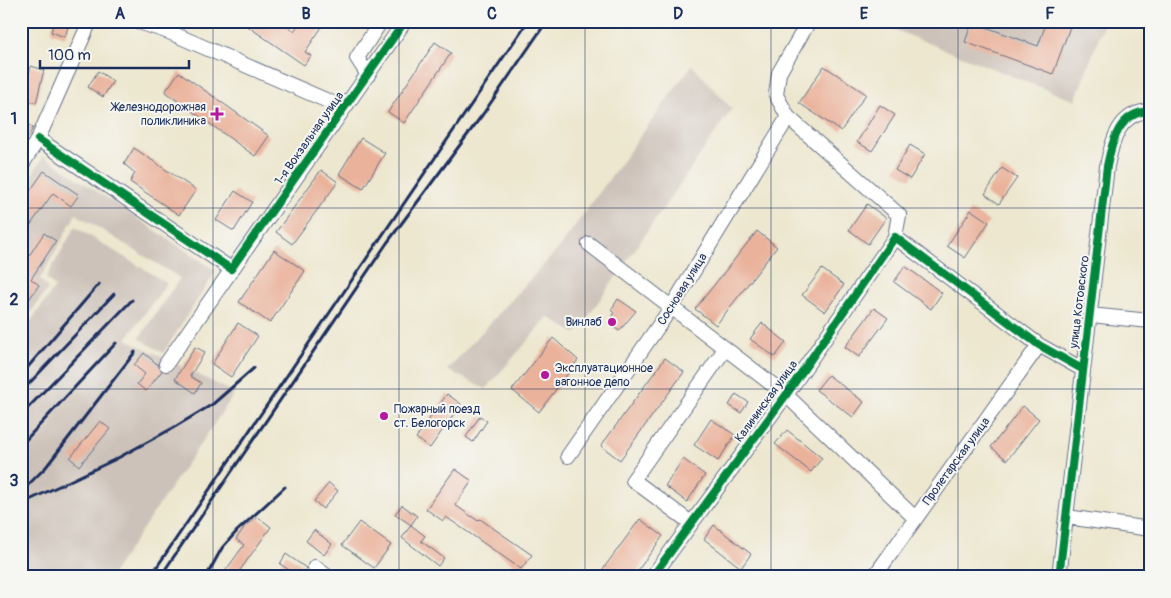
<svg xmlns="http://www.w3.org/2000/svg" width="1171" height="598" font-family="Pangolin,sans-serif">
  <rect width="100%" height="100%" fill="#f6f6f2"/>
  <filter id="ink" filterUnits="userSpaceOnUse"><feTurbulence type="fractalNoise" baseFrequency=".02" numOctaves="2"/><feDisplacementMap in="SourceGraphic" scale="10" xChannelSelector="R" yChannelSelector="G"/><feConvolveMatrix kernelMatrix="1 2 1 2 8 2 1 2 1" color-interpolation-filters="sRGB"/></filter>
  <filter id="wash" filterUnits="userSpaceOnUse"><feTurbulence type="fractalNoise" baseFrequency=".0096" numOctaves="4" result="noise"/><feDisplacementMap in="SourceGraphic" scale="20" xChannelSelector="R" yChannelSelector="G"/><feGaussianBlur stdDeviation="1.12" result="paint"/><feColorMatrix in="noise" values="0 0 0 0 0 0 0 0 0 0 0 0 0 0 0 0 0 1.4 0 .05"/><feComposite in="paint" operator="in"/></filter>
  <g filter="url(#wash)">
    <rect width="100%" height="100%" fill="#ede7cf"/>
    <path fill="#cdc2b9" d="M881,21H1105L1075,101L880,24Z
      M692,65L732,109L576,334L548,317L486,389L447,370L559,248Z
      M44,156L216,271L163,353L139,338L180,278L76,214L40,279L48,289L21,325V192Z
      M75,227L167,283L126,339L235,393L110,577H21V335L55,287L46,278Z"/>
    <g id="blocks">
      <path fill="#eab29b" d="M54,21H70L65,37L51,32Z
        M240,21H279L294,31L301,21H326L305,52L311,56L304,65Z
        M1047,21H1072L1053,74L965,42L972,22L1038,46Z
        M435,42L451,53L404,123L388,112Z
        M31,66L44,70L36,103L23,100Z
        M824,66L866,94L841,131L799,103Z
        M98,71L113,81L103,97L88,87Z
        M179,72L269,136L255,156L165,92Z
        M880,105L895,115L872,151L857,142Z
        M26,123L33,128L21,149V132Z
        M361,138L385,153L363,189L339,174Z
        M910,145L925,154L910,179L895,170Z
        M134,148L196,190L179,215L130,182L135,173L124,164Z
        M1002,168L1017,178L999,204L985,194Z
        M321,170L338,182L292,244L276,232Z
        M44,171L79,195L71,206L53,193L29,227L21,222V204Z
        M235,191L252,202L234,231L216,220Z
        M867,204L886,218L868,244L849,230Z
        M971,210L989,222L965,258L947,246Z
        M757,231L777,247L716,325L695,309Z
        M44,233L56,241L31,279L39,285L21,311V268Z
        M274,250L305,271L270,323L239,302Z
        M905,266L942,293L931,309L894,282Z
        M822,269L844,285L825,312L802,295Z
        M618,299L636,311L619,331L608,323L614,313L611,310Z
        M874,308L888,318L859,357L845,347Z
        M238,323L258,336L231,377L212,364Z
        M762,323L786,342L775,357L750,339Z
        M553,338L578,360L539,412L512,390Z
        M195,347L205,352L190,376L201,383L195,393L175,379Z
        M144,353L157,364L162,371L146,391L137,384L145,374L134,365Z
        M665,358L684,372L620,460L601,446Z
        M828,375L864,402L853,417L816,390Z
        M447,394L461,404L430,448L416,438Z
        M736,394L748,402L741,413L729,405Z
        M1023,406L1039,419L1007,460L991,447Z
        M480,416L487,421L473,442L466,437Z
        M711,419L735,435L718,461L694,445Z
        M100,421L110,429L79,466L70,458Z
        M787,430L822,458L811,472L775,444Z
        M683,459L705,475L687,502L665,486Z
        M455,469L472,481L455,505L478,521L480,519L532,555L521,569L446,517L443,521L426,509Z
        M329,483L338,491L323,509L314,501Z
        M402,505L417,516L411,525L395,514Z
        M258,517L271,527L235,577H221L244,545L236,539L246,525Z
        M640,519L663,536L633,577H597Z
        M359,522L391,545L374,568L342,545Z
        M411,525L425,536L421,541L444,558L438,566L402,538Z
        M714,525L751,554L741,568L704,539Z
        M314,530L332,544L324,555L306,541Z
        M286,554L306,568L300,577L280,564Z"/>
    </g>
  </g>
  <g filter="url(#ink)">
    <use href="#blocks" fill-opacity="0" stroke="#646f86" stroke-width="1"/>
    <g fill="none" stroke-linecap="round" stroke-linejoin="round">
      <g stroke="#646f86" stroke-width="16">
        <path id="minor" d="M136,21L169,32L344,108
          M169,32L176,21
          M368,75L357,58L381,21
          M38,139L231,269
          M21,166L38,139L90,21
          M895,237L1039,345L1082,369
          M589,244L786,395L915,518
          M1090,315L1150,321
          M166,364L405,21
          M568,456L671,308L788,117
          M1067,517L1150,529
          M691,523L633,480L725,349
          M315,567L328,577
          M652,577L786,395L895,237L899,215L788,117L776,95L779,73L809,21
          M874,577L1039,345
          M1059,577L1107,166C1112,141 1119,112 1150,111"/>
      </g>
      <use href="#minor" stroke="#fff" stroke-width="14"/>
      <path stroke="#1b2f5e" stroke-width="3" d="M21,375L99,284
        M21,392L114,294
        M21,415L132,300
        M21,445L116,343
        M21,492L46,467L135,352
        M21,504L116,459L173,428L213,404L254,368
        M150,577L528,21
        M160,577L387,243L483,114L547,21
        M206,577L222,548L237,531L285,487"/>
      <g stroke="#f6f6f2" stroke-width="11">
        <path id="cycleway" d="M38,139L231,269L405,21
          M652,577L786,395L895,237L1039,345L1082,369
          M1059,577L1107,166C1112,141 1119,112 1150,111"/>
      </g>
      <use href="#cycleway" stroke="#00873e" stroke-width="8"/>
    </g>
  </g>
  <path fill="none" stroke="#1b2f5e" stroke-width="1" stroke-opacity="0.55" d="M213,21V577M399,21V577M585,21V577M771,21V577M958,21V577M21,208H1150M21,389H1150"/>
  <g fill="#b5179e" stroke="#f6f6f2" stroke-width="2">
    <path d="M214.5 106.5h5v5h5v5h-5v5h-5v-5h-5v-5h5z"/>
    <circle cx="612" cy="322" r="5"/>
    <circle cx="545" cy="375" r="5"/>
    <circle cx="384" cy="416" r="5"/>
  </g>
  <g text-anchor="middle" stroke-width="4" stroke-linejoin="round" paint-order="stroke">
    <g font-size="12" fill="#1b2f5e" stroke="#f6f6f2" text-anchor="end">
      <text x="206" y="111">Железнодорожная<tspan x="206" dy="14">поликлиника</tspan></text>
      <text x="602" y="326">Винлаб</text>
      <text x="555" y="372" text-anchor="start">Эксплуатационное<tspan x="555" dy="14">вагонное депо</tspan></text>
      <text x="394" y="413" text-anchor="start">Пожарный поезд<tspan x="394" dy="14">ст. Белогорск</tspan></text>
    </g>
    <g font-size="12" fill="#1b2f5e" stroke="#f6f6f2">
      <text transform="translate(309 138) rotate(-55)" y="4">1-я Вокзальная улица</text>
      <text transform="translate(682 289) rotate(-58)" y="4">Сосновая улица</text>
      <text transform="translate(1079 302) rotate(-83)" y="4">улица Котовского</text>
      <text transform="translate(766 401) rotate(-54)" y="4">Калининская улица</text>
      <text transform="translate(956 461) rotate(-54)" y="4">Пролетарская улица</text>
    </g>
  </g>
  <rect width="1171" height="598" fill="none" stroke="#f6f6f2" stroke-width="55"/>
  <path d="M40 60v8h149v-8" fill="none" stroke="#1b2f5e" stroke-width="2.5"/>
  <text x="48" y="60" font-size="15" fill="#1b2f5e" stroke="#f6f6f2" stroke-width="4" paint-order="stroke">100 m</text>
  <rect x="28" y="28" width="1116" height="542" fill="none" stroke="#1b2f5e" stroke-width="2"/>
  <g font-size="16" text-anchor="middle" font-weight="bold" fill="#1b2f5e">
    <text x="120" y="19">A</text>
    <text x="306" y="19">B</text>
    <text x="492" y="19">C</text>
    <text x="678" y="19">D</text>
    <text x="864" y="19">E</text>
    <text x="1050" y="19">F</text>
    <text x="14" y="124">1</text>
    <text x="14" y="305">2</text>
    <text x="14" y="486">3</text>
  </g>
</svg>
